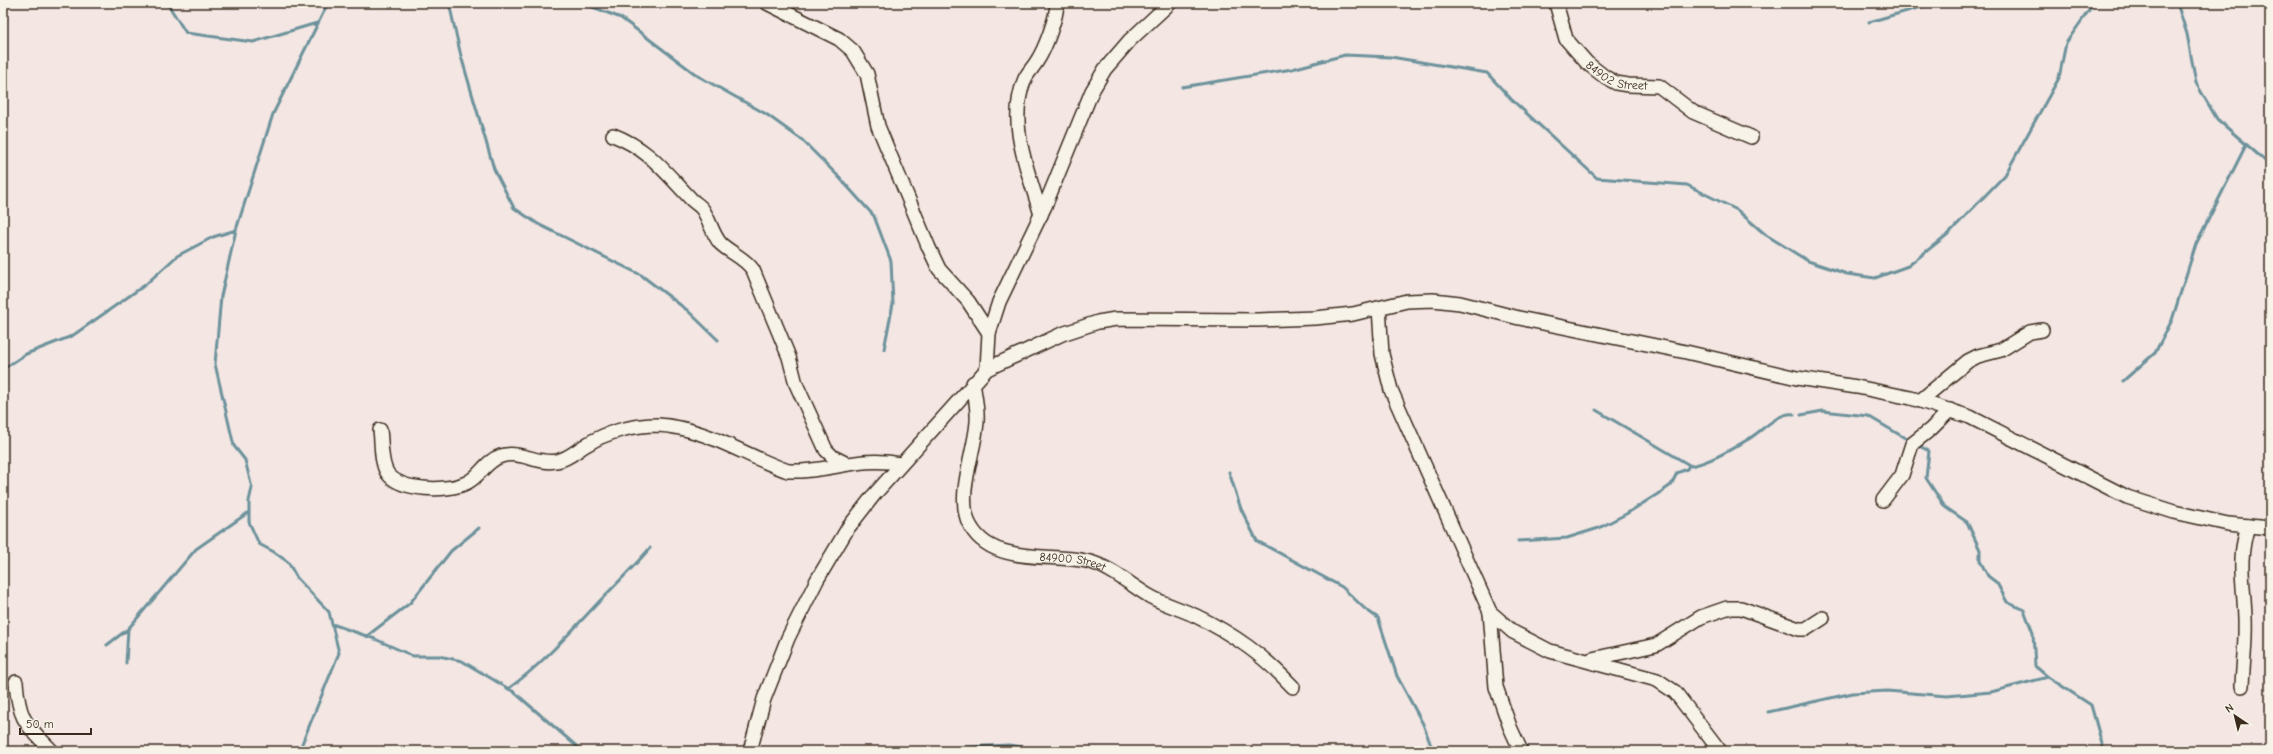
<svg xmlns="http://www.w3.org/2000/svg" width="2273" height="754" font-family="'Comic Neue',sans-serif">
  <rect width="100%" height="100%" fill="#f3e6e3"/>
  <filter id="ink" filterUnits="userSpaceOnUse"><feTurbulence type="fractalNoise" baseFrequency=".025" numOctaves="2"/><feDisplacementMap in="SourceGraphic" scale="8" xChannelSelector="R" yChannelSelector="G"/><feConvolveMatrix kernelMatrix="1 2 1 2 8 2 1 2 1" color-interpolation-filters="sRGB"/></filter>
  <g filter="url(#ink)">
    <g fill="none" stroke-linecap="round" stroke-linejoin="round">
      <path stroke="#6d929b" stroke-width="3" d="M167,3L186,33L253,42L317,23
        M449,3L461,56L494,169L514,208L538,224L641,275L687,310L718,340
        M582,3L621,18L698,76L766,114L802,140L837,175L874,216L891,261L893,304L884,349
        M2177,3L2187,34L2196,83L2217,119L2270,165
        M1869,22L1935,3
        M1182,87L1292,69L1345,55L1391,57L1487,73L1511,99L1597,178L1687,185L1737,210L1766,235L1808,261L1847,274L1875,278L1908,266L1948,234L2005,175L2059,78L2066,43L2094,3
        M3,369L26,354L72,336L145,285L177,256L213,237L236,230
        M2123,381L2155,353L2172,320L2196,244L2246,145
        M1596,410L1691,466C1711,462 1730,450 1747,440C1760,433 1779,411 1794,414
        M1801,415L1823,411L1868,416L1910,441
        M1917,445L1929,451L1926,478L1945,507L1967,522L1980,550V561L1988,576L1997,583L2007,602L2024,610L2033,633L2035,666L2048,677L2091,705L2104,751
        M1229,472L1241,509L1257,541L1342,587L1365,609L1378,618L1397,676L1423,724L1433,751
        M1518,541L1567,538L1599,528L1626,514L1664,490L1671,485L1677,473L1687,469L1689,465
        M332,624L375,639L413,656H439L462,661L514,692L582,751
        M367,636L410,603L451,551L479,528
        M107,645L128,629L196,549L249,512
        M126,663L128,629
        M508,689C541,665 567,636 595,606C613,587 632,569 650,548
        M1768,712L1853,693L1887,691L1947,696L1991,692L2048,677
        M299,751L339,653L329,612L297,578L288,562L274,552L259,544L249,522V501L252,488L245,460L234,446L215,364L221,296L236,230L273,114L328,3
        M884,751L1009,745L1029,748L1033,751"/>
      <g stroke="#3b2a1e" stroke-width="16">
        <g id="minor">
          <path d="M767,3L839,39L853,51L867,74L878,126L929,248L939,269L968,301L989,333"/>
          <path id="s1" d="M1556,3L1566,39L1587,63L1605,77L1616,83L1628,85L1659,86L1693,112L1751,137"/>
          <path d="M613,135C649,149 665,172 690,198C694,203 700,205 703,210C710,221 712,233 720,243C730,253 744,257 753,270L789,357L796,384L826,450L833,457L845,463"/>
          <path d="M1041,215C1029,172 1007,126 1024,81C1027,73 1033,68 1037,61C1045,49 1057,17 1057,3"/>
          <path d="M1379,308L1382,354L1391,390L1490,612L1513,632L1550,651L1657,680L1675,692L1720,751"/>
          <path d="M987,369L989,333L999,302L1045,206L1092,91L1105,69L1130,40L1170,3"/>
          <path id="s2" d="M973,383C975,396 978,409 977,422C975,451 957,493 968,521C987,566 1048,553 1086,561C1110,566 1130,585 1151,597C1166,605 1181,609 1196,616C1235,635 1263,655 1293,687"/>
          <path d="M1920,401L1968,361L1978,356L2001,350L2030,332L2042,330"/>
          <path d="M380,430C382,443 380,463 388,474C401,491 448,492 466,483C480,477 485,461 501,456C521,450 537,465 557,461C568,459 576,451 586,445C606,432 633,425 658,425C704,427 745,456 788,471C828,473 859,455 901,464"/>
          <path d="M1883,500L1902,475L1912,444L1931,429L1950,410"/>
          <path d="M1490,612L1496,687L1510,727L1521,751"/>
          <path d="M1592,659L1656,645L1701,617L1727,608H1741L1799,629H1806L1823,618"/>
          <path d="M16,682C19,721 26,724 52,751"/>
          <path d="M2242,686C2243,664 2246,641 2245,618C2244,583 2237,561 2248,526"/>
          <path d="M750,751L764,699L788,638L817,580L848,528L873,496L987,369L1062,334L1098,322L1116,319L1258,320L1315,318L1353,314L1407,301L1433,300L1460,303L1519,318L1686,352L1797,378L1857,387L1911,398L1970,417L2127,497L2174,512L2228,524L2270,528"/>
        </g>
      </g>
      <use href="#minor" stroke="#f7f3e8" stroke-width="13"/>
    </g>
  </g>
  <g text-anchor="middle" stroke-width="3.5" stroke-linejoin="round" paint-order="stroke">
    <g font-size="12" fill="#3b2a1e" stroke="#f7f3e8">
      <text dy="4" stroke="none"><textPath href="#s1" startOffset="103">84902 Street</textPath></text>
      <text dy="4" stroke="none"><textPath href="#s2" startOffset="258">84900 Street</textPath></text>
    </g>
  </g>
  <rect width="2273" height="754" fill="none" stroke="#f7f3e8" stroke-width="16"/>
  <rect x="8" y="8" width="2257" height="738" fill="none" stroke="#3b2a1e" stroke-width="1.5" filter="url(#ink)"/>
  <g transform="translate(2235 716) rotate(325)" stroke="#f7f3e8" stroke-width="3" paint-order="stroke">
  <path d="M0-3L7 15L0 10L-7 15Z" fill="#3b2a1e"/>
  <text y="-6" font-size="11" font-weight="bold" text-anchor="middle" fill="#3b2a1e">N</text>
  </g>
  <path d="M20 728v6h71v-6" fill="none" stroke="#3b2a1e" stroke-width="2"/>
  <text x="26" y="728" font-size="12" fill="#3b2a1e" stroke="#f7f3e8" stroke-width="3" paint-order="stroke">50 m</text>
</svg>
